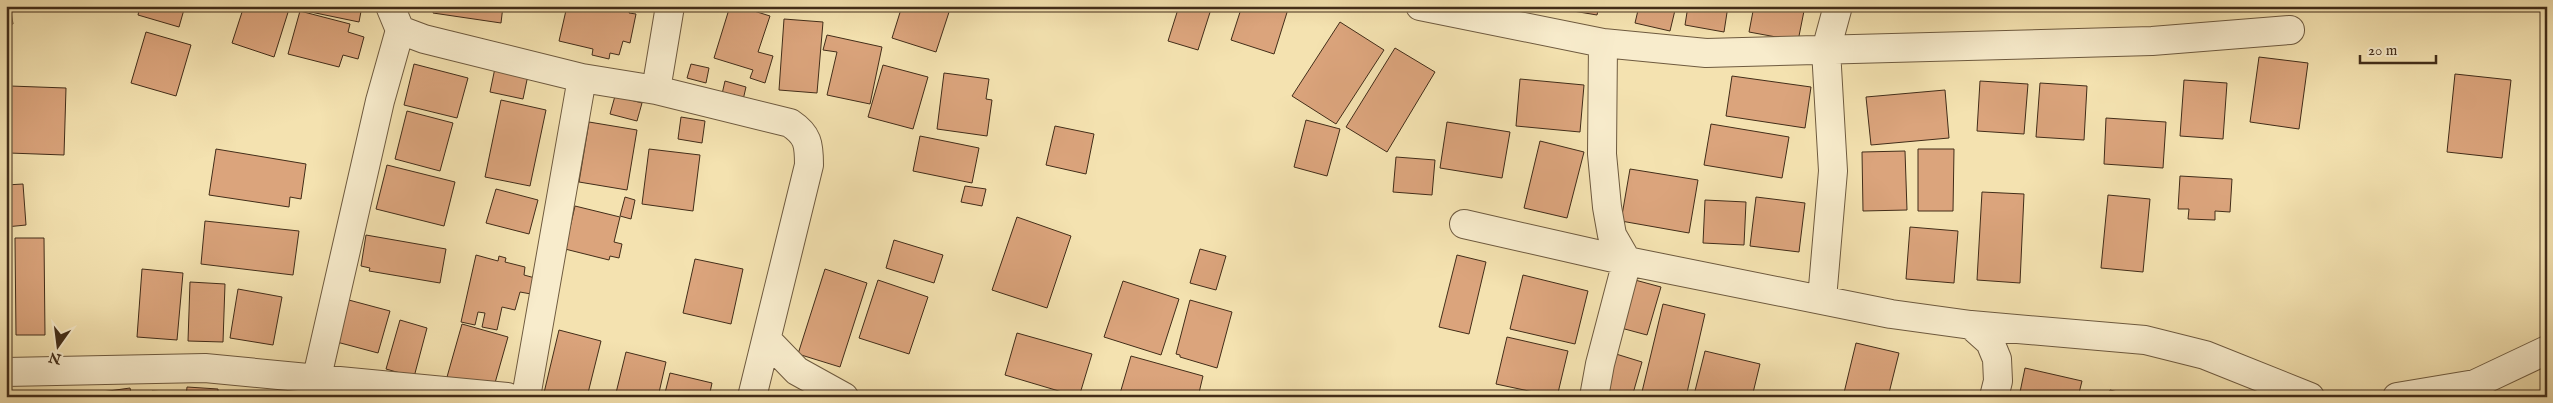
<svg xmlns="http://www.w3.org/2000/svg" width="2553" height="403" font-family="'IM FELL English',serif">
  <rect width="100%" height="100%" fill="#f4e2b0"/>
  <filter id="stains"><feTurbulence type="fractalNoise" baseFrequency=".004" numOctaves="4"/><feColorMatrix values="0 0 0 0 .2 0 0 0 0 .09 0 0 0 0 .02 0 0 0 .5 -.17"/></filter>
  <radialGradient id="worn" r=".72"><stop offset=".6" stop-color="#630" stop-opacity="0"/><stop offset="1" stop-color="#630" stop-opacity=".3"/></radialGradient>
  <path fill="#dba47c" stroke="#422d19" d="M6,6H10L13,24L6,25Z
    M140,6H185L179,27L138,15Z
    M244,6H290L274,57L232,43Z
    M301,6H362L359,22L301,10Z
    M434,6H503L501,23L433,13Z
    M567,6L631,7L629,13L636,14L630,43L623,41L619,55L610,53L609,59L592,55L593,49L559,41Z
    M730,6H738L770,16L758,52L773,56L765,83L750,78L753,70L714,58Z
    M902,6H951L936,52L892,38Z
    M1179,6H1212L1198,50L1168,41Z
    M1247,6H1289L1274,54L1231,40L1241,9L1246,11Z
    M1543,6H1599L1597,15Z
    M1639,6H1676L1670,31L1635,23Z
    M1688,6H1728L1724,32L1685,25Z
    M1754,6H1805L1798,41L1749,32Z
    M300,11L350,24L348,32L364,37L358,59L343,55L339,67L288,54Z
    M784,19L823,22L817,93L779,90Z
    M1340,22L1384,50L1336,124L1292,96Z
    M146,32L191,45L176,96L131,83Z
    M827,35L882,47L870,104L827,95L837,52L823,50Z
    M1395,48L1435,72L1387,152L1346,127Z
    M2259,57L2308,63L2299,129L2250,122Z
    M414,64L468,78L457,118L404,105Z
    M691,64L709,68L706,83L687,78Z
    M883,65L928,77L913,129L868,117Z
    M495,68L528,75L523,99L490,92Z
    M944,73L989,79L986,99L992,100L987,136L937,129Z
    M2455,74L2511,80L2502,158L2447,152Z
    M1732,76L1811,87L1805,128L1726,116Z
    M1520,79L1584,85L1580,132L1516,126Z
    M2184,80L2227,83L2223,139L2180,136Z
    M725,81L746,87L743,100L722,94Z
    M1980,81L2028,84L2024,134L1977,131Z
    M2040,83L2087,86L2084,140L2036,137Z
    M10,86L66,88L64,155L9,153Z
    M1945,90L1949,138L1871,145L1866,97Z
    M615,96L642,103L637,121L610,114Z
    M501,100L546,110L530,186L485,177Z
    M407,111L453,123L440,171L395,159Z
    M681,117L705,121L702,143L678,139Z
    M2106,118L2166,122L2163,168L2104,164Z
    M1306,120L1340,129L1327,176L1294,167Z
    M589,122L637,130L627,190L579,182Z
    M1447,122L1510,132L1502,178L1440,168Z
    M1711,124L1789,137L1782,178L1704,165Z
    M1055,126L1094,134L1086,174L1046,165Z
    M920,136L979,148L972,183L913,171Z
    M1540,141L1584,152L1567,218L1524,208Z
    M216,149L306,164L301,199L290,197L289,207L209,195Z
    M649,149L700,155L693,211L642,204Z
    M1918,149H1954L1953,211H1918Z
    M1905,151L1907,210L1863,211L1862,152Z
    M1396,157L1435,160L1432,195L1393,192Z
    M387,165L455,182L444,226L376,209Z
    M1630,169L1698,180L1689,233L1621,221Z
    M2180,176L2232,179L2230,212L2215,211V220L2188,219L2189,209H2178Z
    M23,184L26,225L6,227V185Z
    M965,186L986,189L982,206L961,202Z
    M496,189L538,200L529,234L486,223Z
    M1982,192L2024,194L2020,283L1977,280Z
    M2108,195L2150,199L2143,272L2101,268Z
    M625,197L635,200L631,219L620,216Z
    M1756,197L1805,203L1799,252L1750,246Z
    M1705,200L1746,202L1744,245L1703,243Z
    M575,206L620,217L614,242L622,244L619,258L610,256L609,260L565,249Z
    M1017,217L1071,236L1047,308L992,290Z
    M205,221L299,231L293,275L201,264Z
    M1910,227L1958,231L1954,283L1906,279Z
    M366,235L446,249L440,283L369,271L370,268L361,266Z
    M6,236L10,269H6Z
    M15,238H44L45,335H16Z
    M894,240L943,255L934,283L886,268Z
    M1200,249L1226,256L1216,290L1190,283Z
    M476,255L498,261L499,256L506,258L505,262L525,267L524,275L535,278L531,294L520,292L515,310L502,307L497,330L482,327L485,313L478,312L475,325L461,322Z
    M1457,255L1486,262L1469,334L1439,327Z
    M695,259L743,269L731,324L683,313Z
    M142,269L183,273L177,340L137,337Z
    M825,269L867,283L840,367L798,354Z
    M1523,275L1588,291L1575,344L1510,329Z
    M878,280L928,297L909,354L859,338Z
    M1635,280L1661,287L1647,335L1621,328Z
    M1123,281L1179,299L1161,355L1104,337Z
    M190,282L225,284L223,342L188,341Z
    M238,289L282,297L273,345L230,338Z
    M345,299L390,311L378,353L333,341Z
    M1190,300L1232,312L1217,368L1180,357V355L1176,354Z
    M1663,304L1705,314L1686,397L1641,396Z
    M400,320L427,328L414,377L386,369Z
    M462,324L508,337L493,390L447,377Z
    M559,330L601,341L587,397H543Z
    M1017,333L1092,354L1079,397L1005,375Z
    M1507,337L1568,351L1557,397L1496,384Z
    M1856,343L1899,353L1888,397H1843Z
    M1705,351L1760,364L1752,397L1694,395Z
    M626,352L666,362L658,397H615Z
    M1616,354L1642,362L1632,397H1623L1604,391Z
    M1131,356L1203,376L1198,397H1119Z
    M2025,368L2082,381L2078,397H2019Z
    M670,373L712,383L709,397H664Z
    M187,387L218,389V397H186Z
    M130,388L132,397H80V395Z
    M2110,390L2137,397H2108Z
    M2547,390V397H2525Z
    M152,391L179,393V397H151Z"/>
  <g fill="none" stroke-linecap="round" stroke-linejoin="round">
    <g stroke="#6e5a3f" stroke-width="30">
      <path id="minor" d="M390,6L400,30L424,39L582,78L656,90L790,123C808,135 809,144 809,165L752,397
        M1420,6L1603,43L1706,53L2152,41L2290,30
        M656,90L670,6
        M1464,224L1627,261L1891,314L1971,325L1990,342L1997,359L1998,381L1994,397
        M1822,299L1833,171L1826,50L1838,6
        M1971,325L2145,340L2205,355L2310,397
        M767,340L797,371L844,397
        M6,372L205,368L507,397
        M317,377L380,101L400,30
        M526,397L582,78
        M1594,397L1600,364L1627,261L1612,235L1607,207L1602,154L1603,43
        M2397,397L2475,384L2547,350"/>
    </g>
    <use href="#minor" stroke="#f8eccc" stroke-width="28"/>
  </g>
  <rect width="2553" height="403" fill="none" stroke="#f4e2b0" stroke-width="25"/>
  <rect x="8" y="8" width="2538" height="388" fill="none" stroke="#422d19" stroke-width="2.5"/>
  <rect x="12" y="12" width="2528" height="378" fill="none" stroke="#422d19"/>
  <g transform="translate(58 346) rotate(194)" stroke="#f8eccc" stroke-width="4" paint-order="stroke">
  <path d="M0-4L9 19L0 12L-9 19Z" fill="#422d19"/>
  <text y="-8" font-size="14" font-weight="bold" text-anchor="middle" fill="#422d19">N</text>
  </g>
  <path d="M2360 55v8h76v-8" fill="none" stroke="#422d19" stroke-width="2.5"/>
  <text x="2368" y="55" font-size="15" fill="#422d19" stroke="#f8eccc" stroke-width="4" paint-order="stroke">20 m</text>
  <rect width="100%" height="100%" filter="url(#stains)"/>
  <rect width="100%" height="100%" fill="url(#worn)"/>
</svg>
